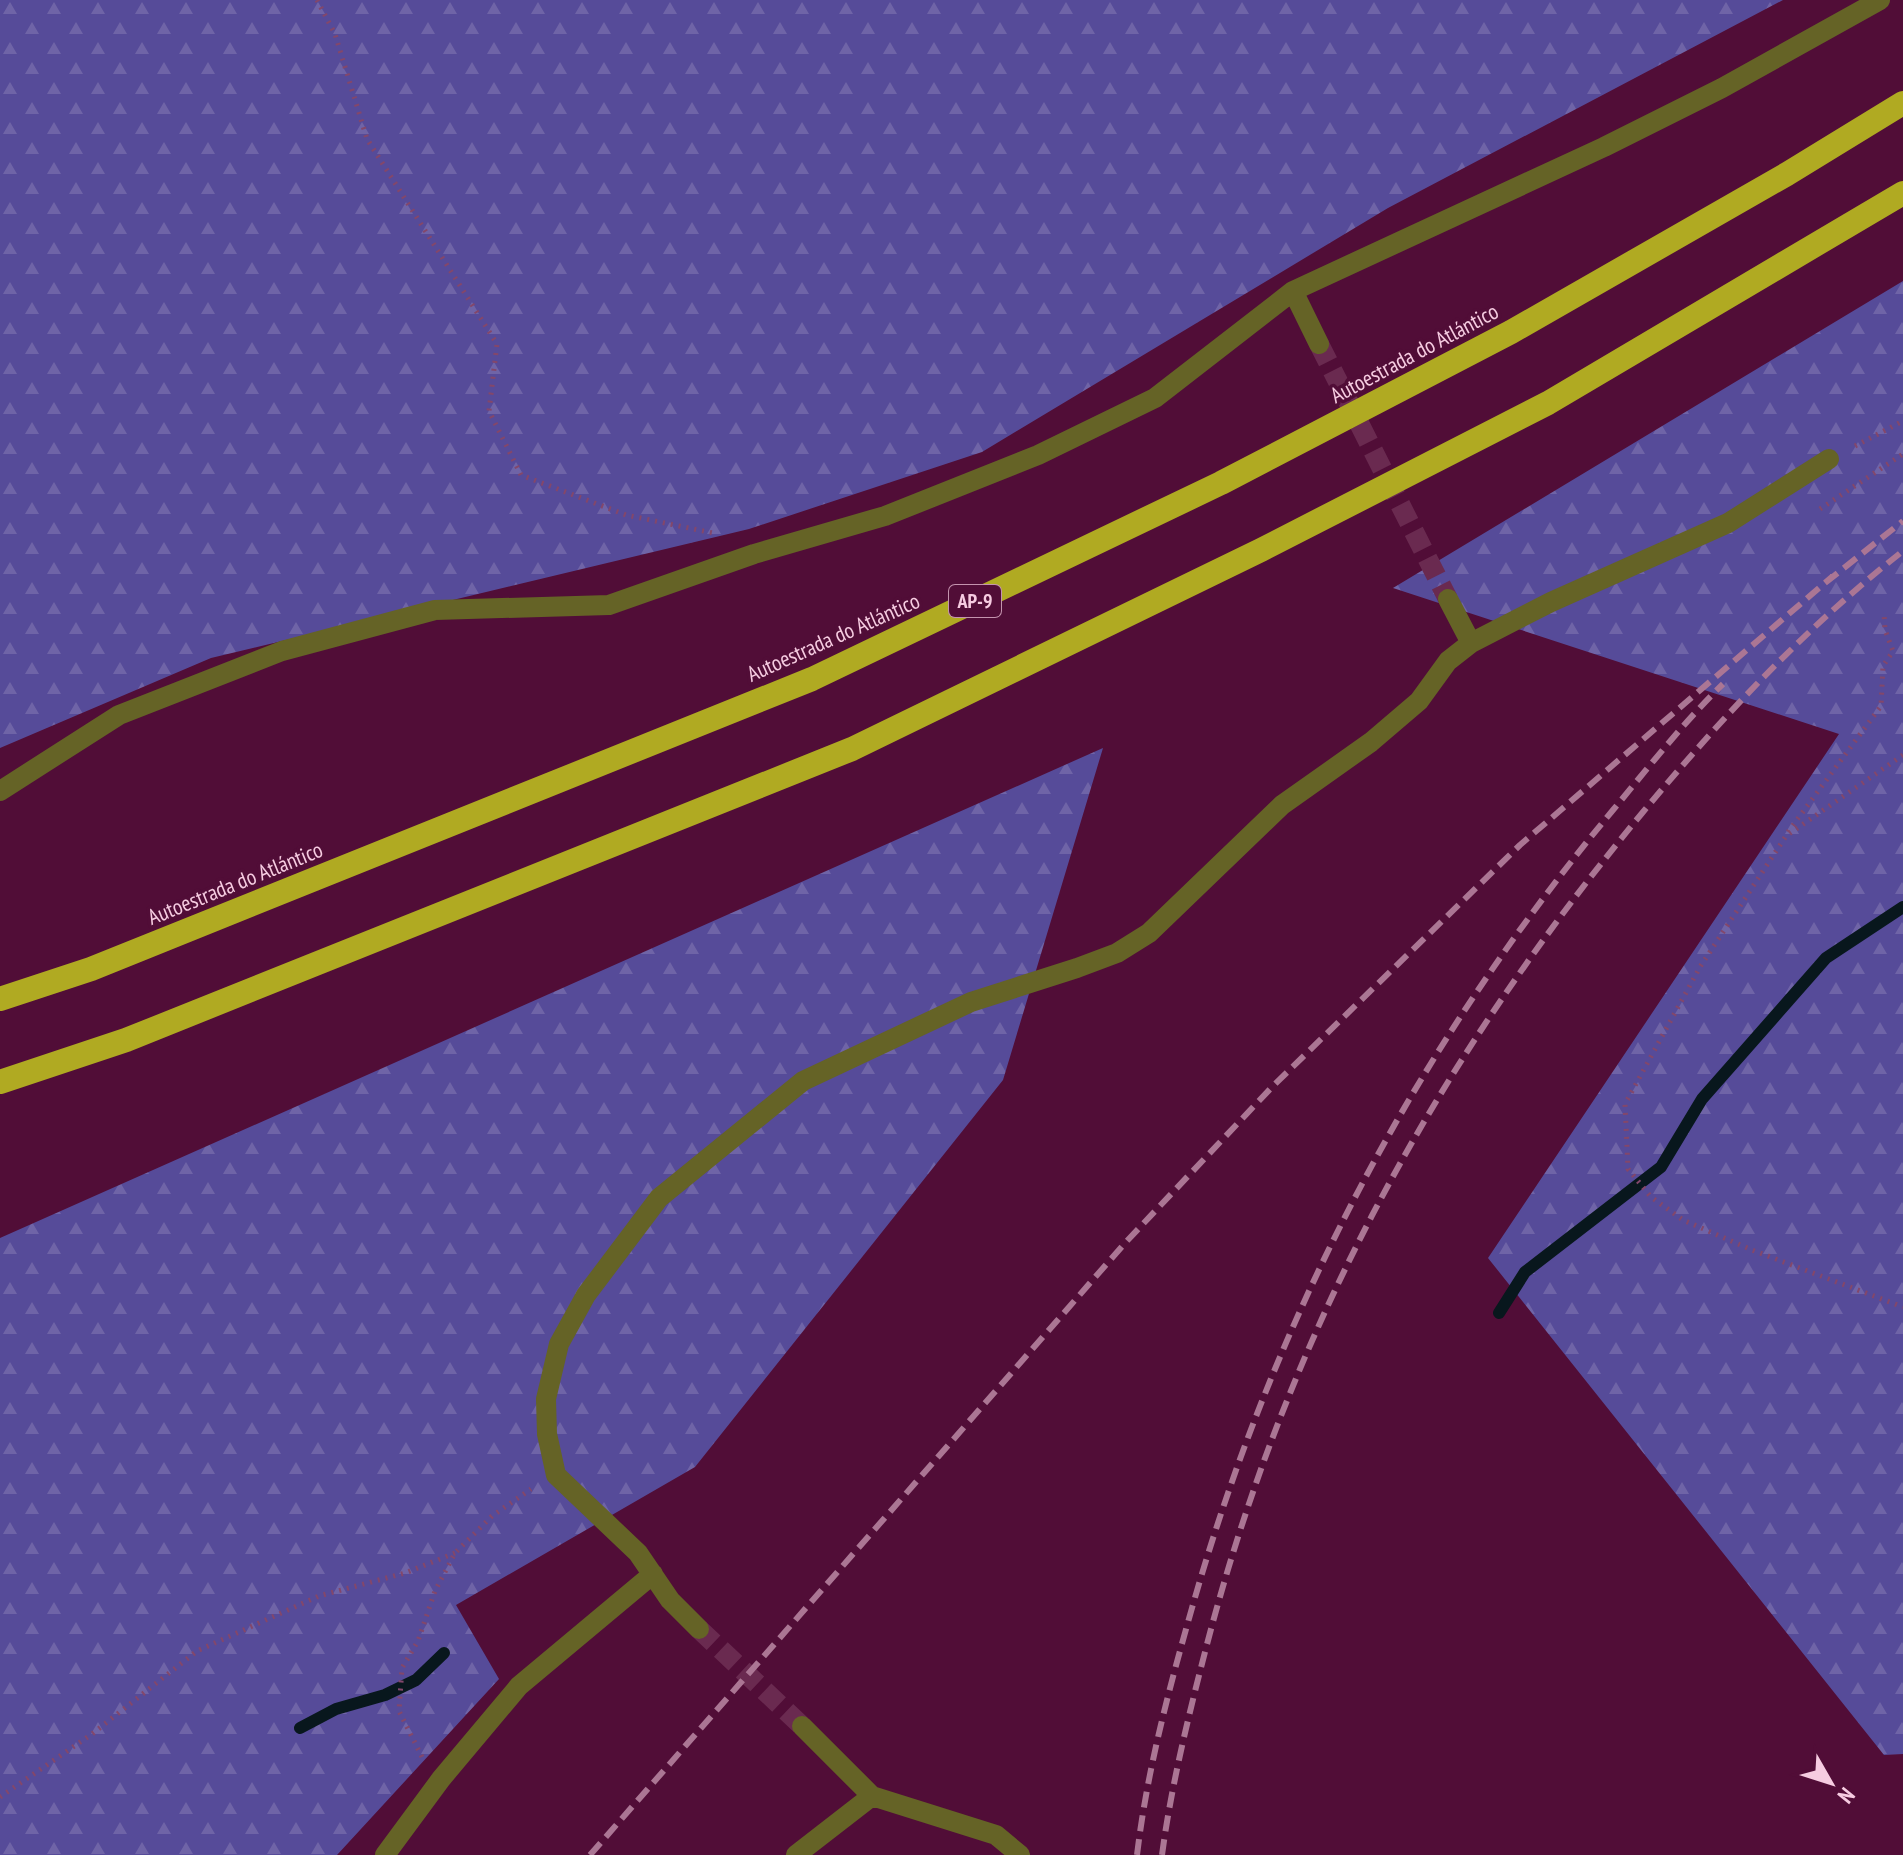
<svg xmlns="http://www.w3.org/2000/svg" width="1903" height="1855" font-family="'PT Sans Narrow',sans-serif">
  <defs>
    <pattern id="forest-firs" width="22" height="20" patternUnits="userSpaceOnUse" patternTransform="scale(2)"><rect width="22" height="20" fill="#564b99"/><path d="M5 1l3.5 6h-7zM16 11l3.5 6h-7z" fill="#6f64a7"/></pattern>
  </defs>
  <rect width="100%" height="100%" fill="#510d37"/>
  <path fill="url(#forest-firs)" d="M0,0H1783L1388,208L982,452L749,529L211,658L0,748Z
    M1903,281V1754L1884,1755L1488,1258L1839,734L1393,588Z
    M1103,748L1003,1080L695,1467L456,1605L499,1679L337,1855H0V1238Z"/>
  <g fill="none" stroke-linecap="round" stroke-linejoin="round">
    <path stroke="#08171d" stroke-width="12" d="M1499,1313L1525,1272L1661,1167L1702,1099L1826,958L1903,907
      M300,1728L336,1709L385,1695L416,1680L444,1653"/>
    <path stroke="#6a2a50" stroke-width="20" stroke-dasharray="20 10" stroke-linecap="butt" d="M1319,344L1448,599
      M699,1629L802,1726"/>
    <path stroke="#83476b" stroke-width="5" stroke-dasharray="2 6" stroke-linecap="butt" d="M317,0L335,34L367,139L497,344L489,411L521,475L626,515L713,533
      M1855,446L1903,421
      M1820,509L1903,454
      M1903,755L1786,836L1700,967L1625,1104L1628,1169L1651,1197L1683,1220L1752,1250L1903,1307
      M1788,832L1881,706L1883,666L1893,651L1885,630L1884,613
      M422,1757L399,1711L402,1668L418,1641L435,1591L455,1553L492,1516L531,1489
      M0,1797L92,1734L197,1651L319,1596L405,1573L455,1553"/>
    <path stroke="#656326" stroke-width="20" d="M1319,344L1293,291L1604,147L1722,88L1880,0
      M1448,599L1471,643
      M0,791L119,715L282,651L435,610L609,605L754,554L885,516L1038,455L1155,398L1293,291
      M699,1629L670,1600L638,1553L556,1475L547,1434L546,1399L559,1344L586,1295L659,1198L803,1081L971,1002L1077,968L1117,953L1149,933L1282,805L1371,742L1419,701L1448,661L1471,643L1551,602L1728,523L1829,459
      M802,1726L872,1796L996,1835L1020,1855
      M385,1855L441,1779L519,1686L653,1574
      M796,1855L872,1796"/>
    <path stroke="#b0aa22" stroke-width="24" d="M0,999L91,969L812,679L1221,483L1511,332L1787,174L1903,103
      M0,1082L126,1040L852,749L1261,550L1548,403L1903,193"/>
    <path stroke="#ab7694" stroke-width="6" stroke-dasharray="16 8" stroke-linecap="butt" d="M1825,583L1903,521
      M590,1855L1125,1243L1272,1087L1520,845L1833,576
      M1137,1855C1147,1771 1169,1689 1192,1608C1275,1315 1418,1044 1613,810C1648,768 1683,723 1723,684
      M1162,1855C1171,1787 1188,1718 1205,1652C1286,1336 1435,1062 1643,812C1722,717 1806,627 1903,551"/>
  </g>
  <g text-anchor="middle" stroke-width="7" stroke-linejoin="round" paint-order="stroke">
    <rect fill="#510d37" stroke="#c493ae" stroke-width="2" x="949" y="585" width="52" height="32" rx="6"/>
    <g font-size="20" font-weight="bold" fill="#f6cce1">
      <text x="975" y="608">AP-9</text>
    </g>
    <g font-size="22" fill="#f6cce1" stroke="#510d37">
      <text transform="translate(1414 353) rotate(-28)" y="8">Autoestrada do Atlántico</text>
      <text transform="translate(833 637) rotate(-24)" y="8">Autoestrada do Atlántico</text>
      <text transform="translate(235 883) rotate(-22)" y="8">Autoestrada do Atlántico</text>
    </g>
  </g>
  <g transform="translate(1831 1783) rotate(129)" stroke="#510d37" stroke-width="6" paint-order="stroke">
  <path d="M0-6L14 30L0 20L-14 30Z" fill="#f6cce1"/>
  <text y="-12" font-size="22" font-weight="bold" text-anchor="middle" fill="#f6cce1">N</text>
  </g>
</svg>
